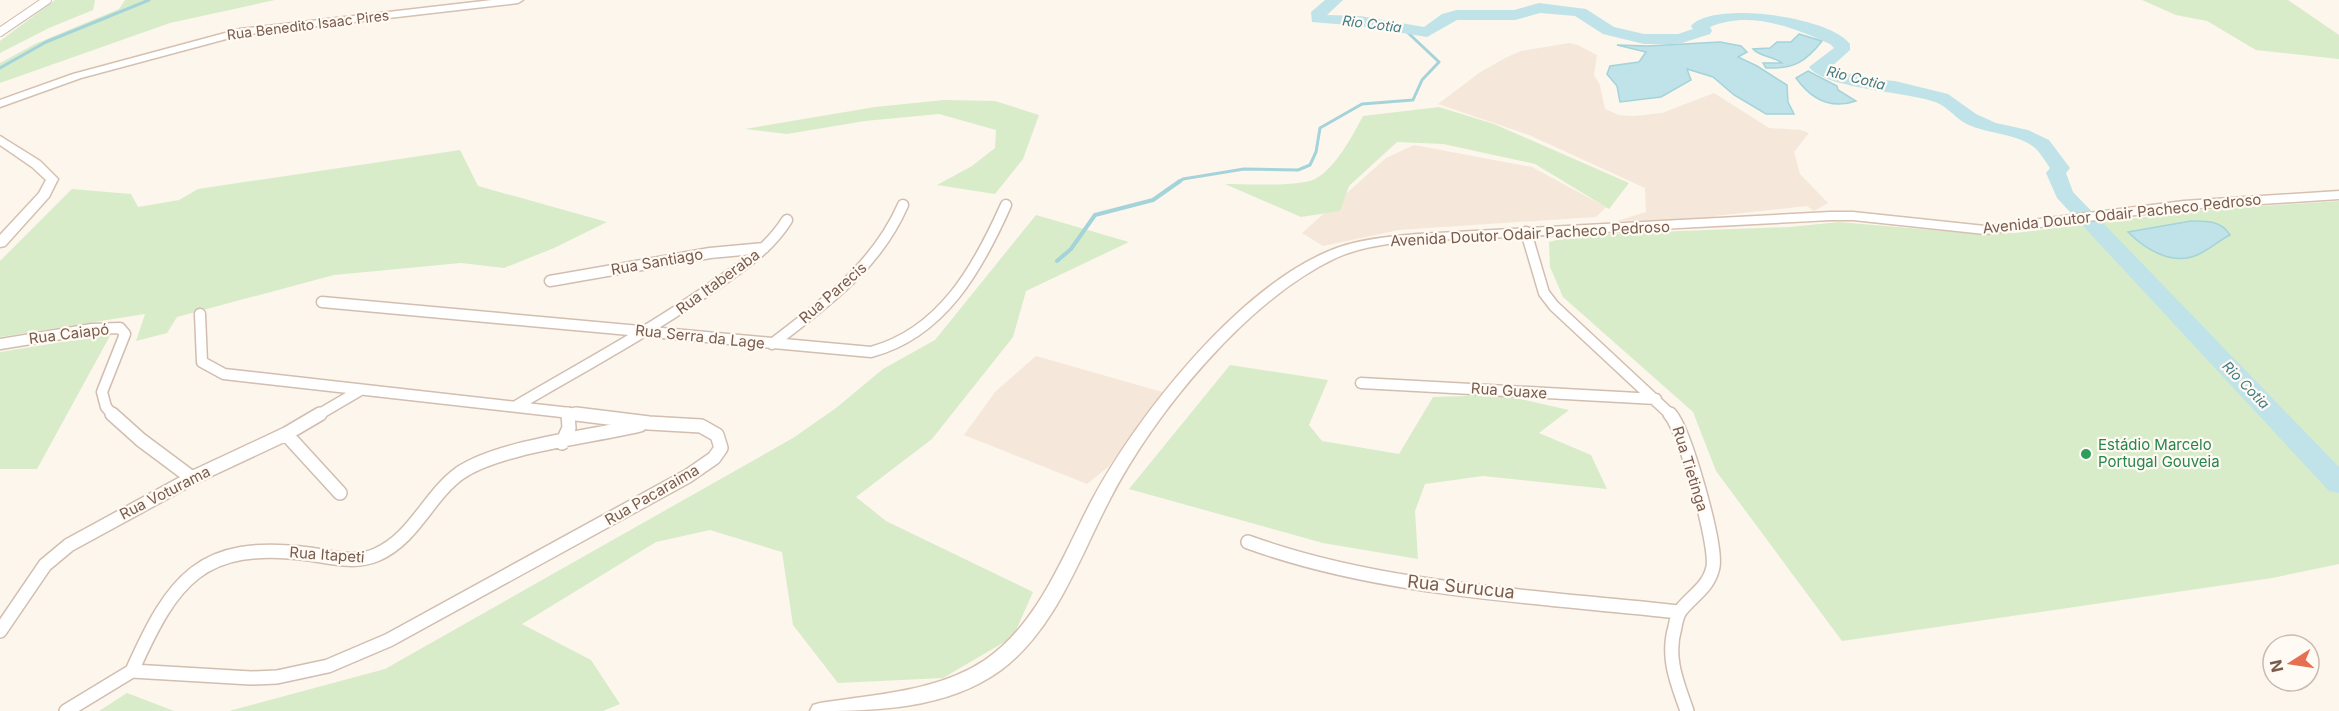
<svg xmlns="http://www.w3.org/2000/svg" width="2339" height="711" font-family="Inter,sans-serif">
  <rect width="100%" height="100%" fill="#fdf6ec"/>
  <path fill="#f5e8da" d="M1569,43L1578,45L1597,55L1594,75L1600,85L1605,109L1619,115L1634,116L1662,113L1714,93L1769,128L1801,130L1809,133L1794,152L1800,174L1828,203L1814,211L1807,206L1715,216L1717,219L1617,221L1646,212L1645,188L1529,135L1438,104L1479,73L1505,58L1521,51Z
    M1414,145L1532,167L1606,207L1596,217L1399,230L1323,246L1302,233L1386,158Z
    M1036,356L1166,393L1108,467L1087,484L964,435L995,392Z"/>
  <path fill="#d8ecc9" d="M55,0H95L93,10L49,28L0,53V41Z
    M125,0H275L170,23L0,83V63L35,44L119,9Z
    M2142,0H2288L2339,35V59L2256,50L2207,21L2176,15Z
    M944,100L995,101L1039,115L1023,159L995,194L937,185L972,166L995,148L996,130L939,114L865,121L787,134L745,129L875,107Z
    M1439,107L1494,124L1629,183L1609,209L1535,164L1443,144L1397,142L1349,186L1340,211L1301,217L1225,184C1245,184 1298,187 1315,179C1335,169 1353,135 1363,116Z
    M460,150L478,186L607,222L554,248L504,268L461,263L334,275L177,317L167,333L136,341L145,314L0,337V261L72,189L131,194L138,207L179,200L198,189Z
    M2339,201V564L2272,578L1842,641L1716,471L1693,412L1563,297L1550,267L1549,242L1576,235L1790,227L1839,222L1979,234L2015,233L2201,210Z
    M1036,215L1129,242L1026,291L1013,337L932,439L856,497L886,521L1033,592L1013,637L943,678L838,683L793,625L782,552L710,530L656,542L522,624L591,660L620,704L603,711H229L385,669L793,438L836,408L883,369L935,340Z
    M111,334L37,469H0V352Z
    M1230,365L1328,380L1309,425L1322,441L1399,454L1433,397L1503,395L1569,410L1539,433L1591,455L1607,489L1483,476L1425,484L1415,511L1418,559L1323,543L1129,489Z
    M127,693L174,711H99Z"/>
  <path fill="#bfe3e8" stroke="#a5d3da" stroke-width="1.5" d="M1799,34L1822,41C1805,63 1793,69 1766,68L1763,63H1782C1773,56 1760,57 1753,49L1770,48L1777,42H1791Z
    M1720,42L1741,46L1747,52L1738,57L1757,66L1787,85L1788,102L1794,114H1766L1734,95L1713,77L1687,69L1691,80L1661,97L1620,102L1617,86L1607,74L1610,66L1639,62L1646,52L1617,45L1647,46Z
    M1808,71L1837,86L1838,90L1856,101C1830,110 1811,99 1796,78Z
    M2191,221C2206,221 2221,220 2230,235C2218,241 2209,250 2197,255C2172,266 2145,249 2128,232Z"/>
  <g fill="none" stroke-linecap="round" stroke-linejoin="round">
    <path stroke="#a5d3da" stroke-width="3" d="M0,68L46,42L149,0
      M1178,183L1183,179L1244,169L1298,170L1310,165L1316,152L1320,128L1362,104L1413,100L1422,80L1439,62L1404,29"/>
    <path stroke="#a5d3da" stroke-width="4" d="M1057,261L1071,249L1095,215L1153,200L1180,181"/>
    <path fill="#bfe3e8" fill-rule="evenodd" d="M1325,0H1343L1327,15L1360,16L1424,27L1442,14L1457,10H1514L1539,3L1586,9L1614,27L1644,34H1678L1693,29L1691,26C1714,0 1831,17 1850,44V50L1830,68L1862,78L1895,81L1948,94L1976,114L1996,123L2028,130L2049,140L2070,168L2066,173L2073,192L2339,467V493L2329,491L2057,198L2046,173L2050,168C2046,162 2041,154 2036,149C2018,132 1985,135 1963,122C1953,115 1944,104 1932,101C1904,92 1824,88 1809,67L1834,48L1830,44C1793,27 1749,10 1710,27L1712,31L1710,34L1679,44H1644L1603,34L1575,16L1540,13L1515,20H1457L1427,37L1360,26L1312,22L1311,12Z"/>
    <g stroke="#d1beb0" stroke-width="10">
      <path id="street-far2" d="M0,32L47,0"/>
    </g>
    <g stroke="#d1beb0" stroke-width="13">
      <path id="street-far1" d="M1526,232L1544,293L1554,306L1671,415
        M550,281L710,253L764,248
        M322,302L871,352C942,333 978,268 1006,205
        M200,314L202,362L224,374L588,415
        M0,344L92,329L120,328L125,334L102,392L106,407L113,415
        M772,344C824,304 876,267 903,205
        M1361,383L1656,399
        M516,406C579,369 644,334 705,292C735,271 767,252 787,220
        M318,415L359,391"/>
    </g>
    <g stroke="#d1beb0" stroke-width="16">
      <path id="street" d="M112,414L141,440L192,478
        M1670,414C1685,431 1717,544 1713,567C1709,587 1693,595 1681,610C1677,615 1676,621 1675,627C1666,658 1677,682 1687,711
        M286,434L340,493
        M562,443L569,428L568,414
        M1248,542C1383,591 1536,596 1679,612
        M0,631L45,565L69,545L192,478L286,434L320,414
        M132,671L251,678L277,677L328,666L389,640L688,476L714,458L721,448L717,435L701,426L649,423L576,414
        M132,671C173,579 201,540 309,554C330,557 355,564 376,555C414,539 428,496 460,473C500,446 591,437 640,425
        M66,711L132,671"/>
    </g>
    <g stroke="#d6c0b0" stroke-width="3">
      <path id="secondary" d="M492,0H523L518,3L241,35L81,78L0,107V100L73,74L240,29Z
        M0,136L40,161L58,179L49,197L5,246L0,247V235L39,193L46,180L32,167L0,145Z
        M2339,191V199L2184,209L1985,234L1853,220H1830C1723,226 1615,231 1508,237C1458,240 1380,237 1336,258C1247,300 1155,412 1110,499C1079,558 1056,629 1001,670C946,710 874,711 810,711L813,705L820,703C876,694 937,692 985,660C1039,623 1063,555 1092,500C1138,414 1238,289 1329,251C1357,239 1388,237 1418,234L1830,212H1853L1985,226L2184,201Z"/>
    </g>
    <use href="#street-far2" stroke="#fff" stroke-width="8"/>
    <use href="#street-far1" stroke="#fff" stroke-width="10"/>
    <use href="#street" stroke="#fff" stroke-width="13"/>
    <use href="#secondary" fill="#fff" fill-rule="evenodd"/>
  </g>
  <circle fill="#2e9e5b" stroke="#fffaf3" stroke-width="2" cx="2086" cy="454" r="6"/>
  <g text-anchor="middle" stroke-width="4.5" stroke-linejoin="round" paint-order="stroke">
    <g font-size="14" font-style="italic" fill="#437c86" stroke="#fffaf3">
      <text transform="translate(1372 24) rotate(7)" y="5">Rio Cotia</text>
      <text transform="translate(1856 78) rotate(14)" y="5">Rio Cotia</text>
      <text transform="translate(2246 385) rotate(46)" y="5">Rio Cotia</text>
    </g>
    <g font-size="14" fill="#7a5c4d" stroke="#fffaf3">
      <text transform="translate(308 25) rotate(-7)" y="5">Rua Benedito Isaac Pires</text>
    </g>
    <g font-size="15" fill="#7a5c4d" stroke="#fffaf3">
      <text transform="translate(2122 214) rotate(-6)" y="5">Avenida Doutor Odair Pacheco Pedroso</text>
      <text transform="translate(1530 234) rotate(-3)" y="5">Avenida Doutor Odair Pacheco Pedroso</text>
      <text transform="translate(657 262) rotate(-10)" y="5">Rua Santiago</text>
      <text transform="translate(718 282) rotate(-36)" y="5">Rua Itaberaba</text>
      <text transform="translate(833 293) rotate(-41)" y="5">Rua Parecis</text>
      <text transform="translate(69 334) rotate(-7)" y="5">Rua Caiapó</text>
      <text transform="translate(700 337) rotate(6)" y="5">Rua Serra da Lage</text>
      <text transform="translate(1509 391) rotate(4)" y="5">Rua Guaxe</text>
      <text transform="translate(1690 469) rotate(73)" y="5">Rua Tietinga</text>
      <text transform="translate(165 493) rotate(-27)" y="5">Rua Voturama</text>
      <text transform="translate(652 495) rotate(-30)" y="5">Rua Pacaraima</text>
      <text transform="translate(327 555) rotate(4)" y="5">Rua Itapeti</text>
    </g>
    <g font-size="15" fill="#27864d" stroke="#fffaf3" text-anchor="start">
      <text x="2098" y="450">Estádio Marcelo<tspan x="2098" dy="17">Portugal Gouveia</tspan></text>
    </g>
    <g font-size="18" fill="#7a5c4d" stroke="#fffaf3">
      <text transform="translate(1461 587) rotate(6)" y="6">Rua Surucua</text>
    </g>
  </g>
  <g transform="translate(2291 663) rotate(258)"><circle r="28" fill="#fffaf3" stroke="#cabbb1" stroke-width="1.5"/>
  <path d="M0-4.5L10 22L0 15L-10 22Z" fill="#e76f51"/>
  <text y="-9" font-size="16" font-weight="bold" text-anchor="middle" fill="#7a5c4d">N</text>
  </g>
</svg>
